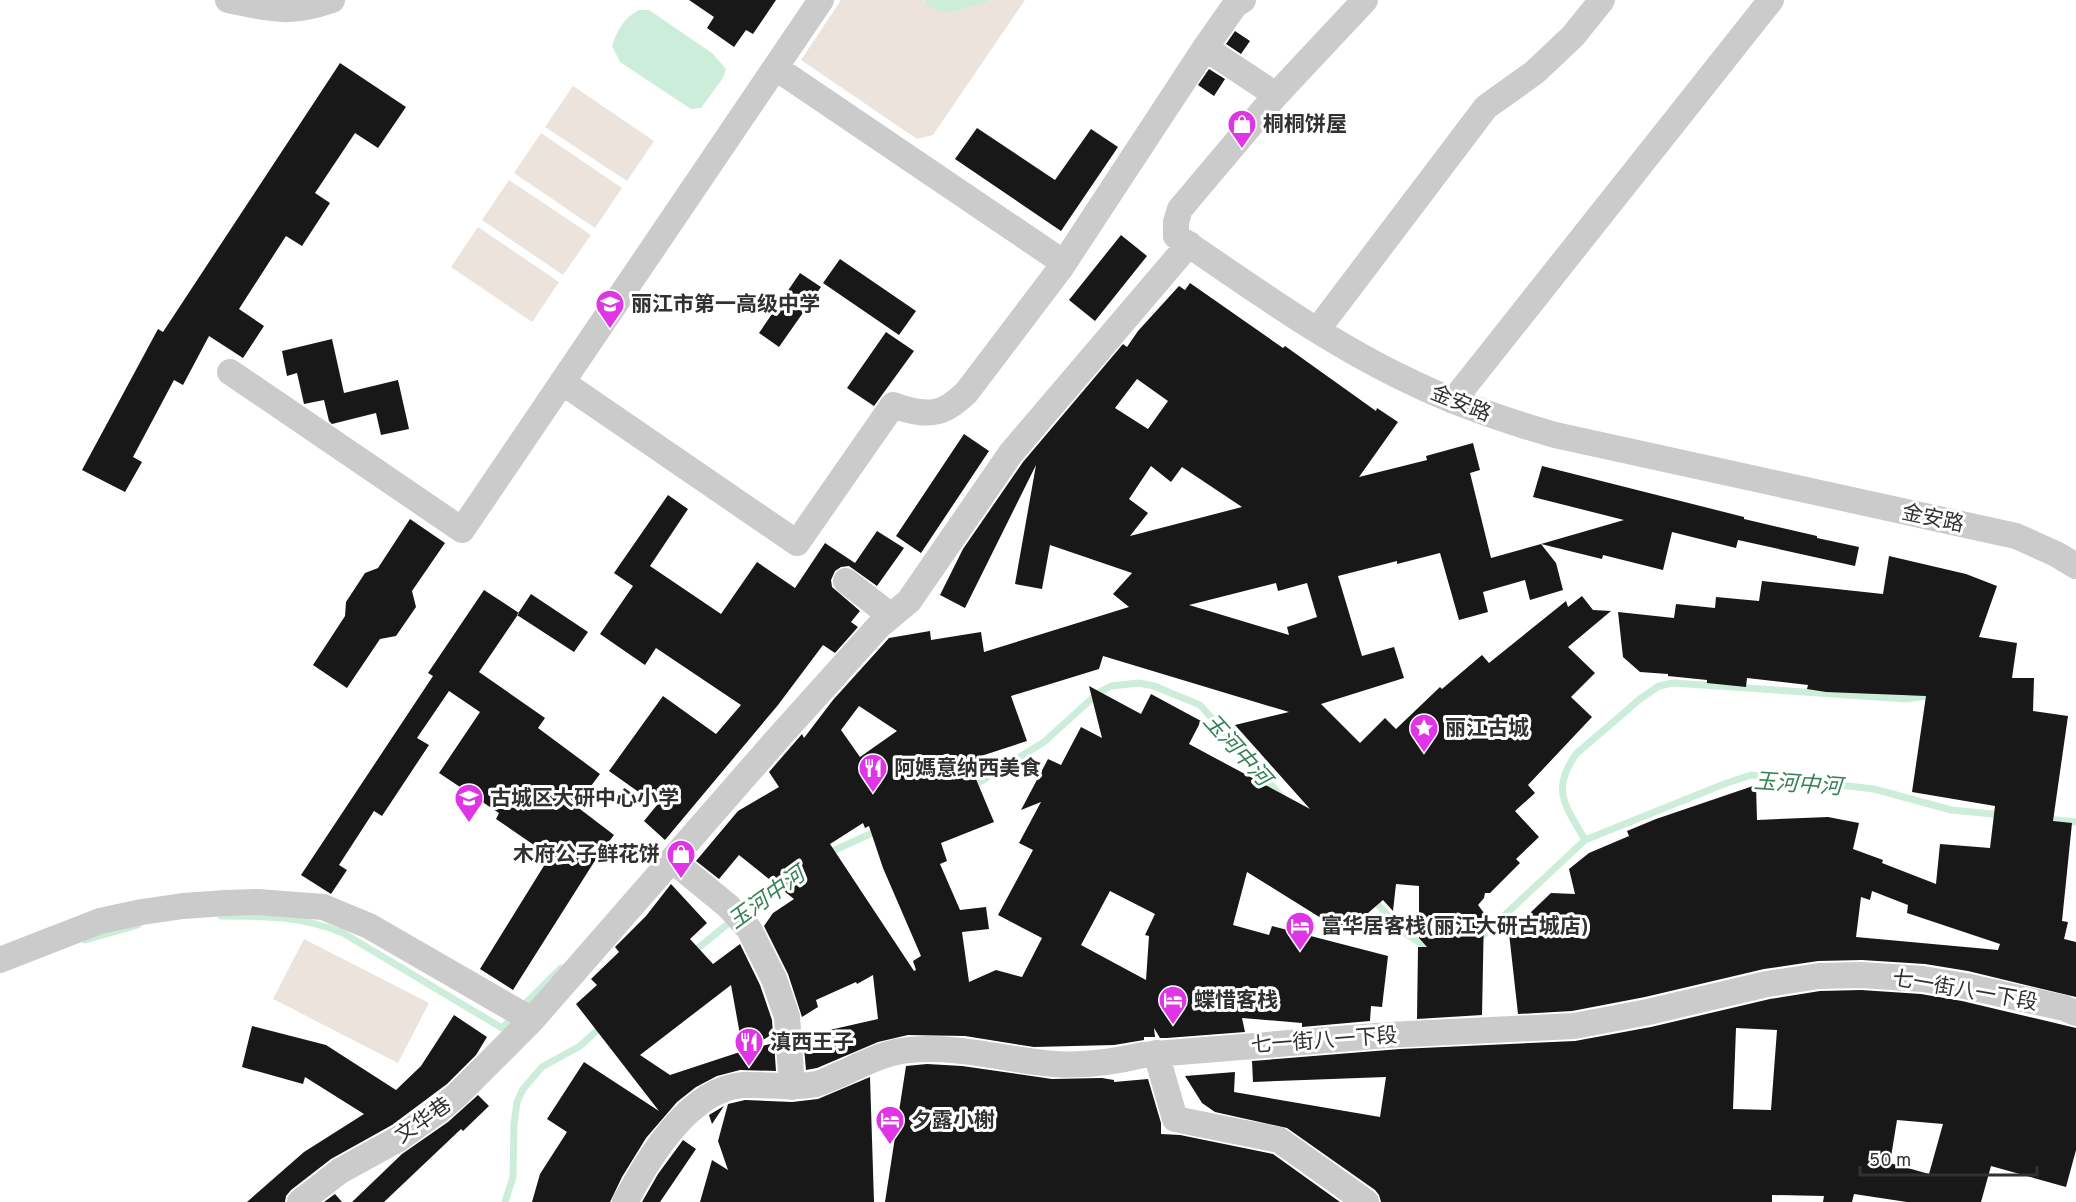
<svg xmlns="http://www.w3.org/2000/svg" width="2076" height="1202" font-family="Overpass,'Noto Sans SC',sans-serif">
  <rect width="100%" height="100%" fill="#fff"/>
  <path fill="#ebe3dc" d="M841,0H924L925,2L979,3L992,0H1025L933,135L917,139L801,60Z
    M573,86L654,141L627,181L545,127Z
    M541,133L622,188L595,228L514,173Z
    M509,180L591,235L563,275L482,220Z
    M478,227L559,282L532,322L451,267Z
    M304,939L429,1003L398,1063L273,999Z"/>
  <path fill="#ccedda" d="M924,0H992C969,5 941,24 924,0Z
    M639,10H649L712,53L726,69L723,78L701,108L691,109L620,62L612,46C617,31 624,17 639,10Z"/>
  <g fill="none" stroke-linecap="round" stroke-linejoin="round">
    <path stroke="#ccedda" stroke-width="7" d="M970,788L1044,742L1098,693L1111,686L1139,683L1154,686L1200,705L1282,797
      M2047,819L2076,822
      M1585,840C1566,806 1550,791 1576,754L1640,699L1659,686L1673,683L1906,699L1933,695
      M826,854L879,830
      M1373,899L1403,932L1432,950
      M221,916C266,916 301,916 343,933L502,1028L515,1015
      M85,940L138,925
      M1478,940L1585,840L1724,784L1751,775L1874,789L1951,810L2003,815
      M691,954L758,899L784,882
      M522,1007L561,968
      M505,1202L513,1177L514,1124L517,1102L523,1089L542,1067L580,1046L603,1025"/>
  </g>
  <path fill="#181818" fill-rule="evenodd" d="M689,0H776L753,34L746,30L734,47L707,28L714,17Z
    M1235,31L1250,41L1241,54L1226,44Z
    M340,63L406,107L378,148L355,133L315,193L330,203L302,246L286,236L239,309L264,326L243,358L209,336L183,385L174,380L133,457L142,462L125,492L82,470L158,329L163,332Z
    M1209,69L1225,79L1214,96L1198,85Z
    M977,128L1055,180L1091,129L1118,147L1061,231L955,159Z
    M1121,235L1147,256L1095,321L1069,300Z
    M840,259L916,311L899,335L823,283Z
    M800,273L821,287L779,347L759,333Z
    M1190,283L1283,348L1285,346L1376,411L1377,408L1398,422L1359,477L1427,460L1426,456L1473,443L1480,470L1470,473L1491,558L1541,544L1556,563L1563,590L1530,600L1525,580L1483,592L1488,612L1459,620L1440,553L1397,564V561L1338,576L1362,656L1394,647L1404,678L1321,704L1360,743L1385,718L1396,729L1440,687L1442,689L1482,655L1489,663L1566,601L1568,607L1582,596L1593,610L1611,611L1568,647L1595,673L1571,697L1592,717L1528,785L1535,793L1515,811L1539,837L1516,859L1520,863L1490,893H1485L1484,898L1478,905L1484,913L1482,1015L1417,1019L1418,947H1427L1419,938V886L1396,884L1393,911L1383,900L1345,933L1247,872L1233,925L1269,935L1272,926L1388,956L1382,1007L1371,1006L1370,1021L1302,1027V1023L1242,1018L1245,1032L1167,1038H1160L1154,1028L1155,1037H1144V1040L1114,1045L1034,1047L965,1036L908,1035L878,1042L817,1068L806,1070L803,1036L878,1019L873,975L857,984L856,982L816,1000L818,1007L802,1017L788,974L764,926L773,913L794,899L739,855L719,879L696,861L738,811L779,787L769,772L802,734L804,738L833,700L889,638L930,631L931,640L981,632L984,652L1129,607L1113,594L1132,573L1050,545L1042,589L1015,584L1036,465L965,608L940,595L963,549L1023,462L1123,344L1127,347L1138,331L1179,286L1185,290ZM1137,379L1168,401L1148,429L1115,408ZM1151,466L1171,482L1182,467L1242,507L1130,536L1148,513L1129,499ZM1276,583L1278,591L1307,583L1317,617L1287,627L1289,635L1189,605ZM1103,656L1289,712L1235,725L1310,809L1189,744L1201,721L1151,694L1141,714L1089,686L1102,738L1081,727L1061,765L1048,759L1021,810L1041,802L1019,843L1033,850L998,915L1042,938L1022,977L996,970L969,982L962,932L989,929L986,907L960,910L940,864L947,861L941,843L994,822L973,772L987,779L978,757L1027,741L1011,696L1099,669ZM859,706L897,731L860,757L841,730ZM863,823L865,828L869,826L883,868L921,956L913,961L916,970L914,971L830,844ZM1110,891L1155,914L1145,935L1149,936L1146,980L1081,945Z
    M886,332L914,351L874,406L847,388Z
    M332,339L344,393L398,380L409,429L381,435L376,413L332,424L329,421L324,400L304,404L297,373L287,376L282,351Z
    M964,434L989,451L921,553L896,536Z
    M1542,466L1744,517V519L1817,536V538L1859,547L1855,566L1738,540L1736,548L1672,532L1663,570L1603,555L1602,559L1541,544L1624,520L1533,497Z
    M668,495L688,509L650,566L721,614L757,562L795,588L825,543L855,563L877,531L904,548L877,586L849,566L841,567L835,571L831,580L832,587L860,611L851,622L858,627L835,653L823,645L778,705L665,840L644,821L657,805L609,771L663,696L716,734L741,705L656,648L645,665L600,634L633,586L614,573Z
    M410,519L445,543L412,591L416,607L396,636L380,639L347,688L313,665L345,616L346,602L365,573L378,568Z
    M1889,556L1966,574L1997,586L1979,637L2017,643L2012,678H2034L2033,711L2068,716L2053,821L2072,823L2062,921L2068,922L2064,939L2076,942V997L1968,971L1925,964L1862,960L1818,961L1764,969L1645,997L1572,1011L1518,1014L1509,933L1551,893L1575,894L1569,869L1589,853L1629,836L1627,831L1656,819L1756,785L1757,820L1828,817L1859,823L1853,849L1883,860L1882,863L1936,884L1940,844L1990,848L1995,806L1912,792L1926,696L1826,692L1807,689L1808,685L1747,678L1746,687L1707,683V680L1668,676V674L1640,672L1623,657L1618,612L1674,618L1676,604L1715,608L1716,597L1759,601L1762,581L1883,594ZM1872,891L1908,905L1907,913L2000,944L1998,950L1856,937L1861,897L1870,900Z
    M484,590L519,613L479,672L545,718L538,728L600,774L576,806L614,835L596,859L513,990L480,969L550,856L496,819L499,813L439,773L480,712L449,691L417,738L429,745L382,816L374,811L339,865L347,870L331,894L301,875L433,676L428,673Z
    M531,594L588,632L574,652L517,615Z
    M671,884L707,923L690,939L713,964L740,944L760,985L772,1020L773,1034L746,1050L774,1043L776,1071L740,1070L717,1076L696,1087L677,1102L646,1138L622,1177L610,1202H532L540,1174L567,1132L547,1119L584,1062L659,1111L576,1004L597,985L591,979L619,952L615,947L646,916ZM731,985L743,1051L670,1075L640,1055Z
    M1861,990L1921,994L1962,1001L2076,1028V1150L2066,1187L1991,1166L1981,1202H1907L1854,1194L1852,1202H1823L1824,1196L1772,1195V1202H1381L1379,1195L1375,1190L1287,1128L1215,1112L1202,1103L1185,1076L1235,1072L1234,1092L1380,1117L1386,1077L1253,1082L1252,1061L1400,1049L1575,1041L1651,1027L1770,999L1820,991ZM1736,1028L1777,1030L1771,1110L1733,1109ZM1897,1120L1943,1124L1929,1174L1890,1163Z
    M454,1015L487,1037L476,1055L447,1084L392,1125L331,1159L291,1190L286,1196L285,1202H247L304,1152L364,1114L305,1077L303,1084L242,1067L252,1026L326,1045L396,1090L421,1066Z
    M927,1064L962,1066L1052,1079L1102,1078L1114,1080V1082L1148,1079L1161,1123V1134L1180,1135L1273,1154L1340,1202H885L906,1066Z
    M870,1077L874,1202H700L712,1160L728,1170L718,1141L728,1104L745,1100L792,1102L818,1099Z
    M478,1095L489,1106L463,1131L461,1129L384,1202H352L402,1154L448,1122Z
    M724,1106L712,1124L709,1115Z
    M683,1140L696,1149L660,1202H642L658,1174Z
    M335,1194L342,1202H324Z"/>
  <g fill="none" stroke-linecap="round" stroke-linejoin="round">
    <path stroke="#cbcbcb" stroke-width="26" d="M228,0C271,9 289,15 332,0
      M1365,0L1276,95L1180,209L1176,222V236C1250,286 1324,340 1405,379C1453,403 1503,420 1555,435L2016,536L2056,554L2076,566
      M1205,48L1276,95
      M776,68L1064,263
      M1318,329L1486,107L1535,72L1573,36L1602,0
      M230,372L462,530L821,0
      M562,382L797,543L893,405C909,411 930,417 946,408C953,405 960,398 966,393L1060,269L1205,48L1235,5L1243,0
      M1453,401L1771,0
      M846,581L891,616
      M672,860L728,906L749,929L774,979L787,1017L792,1087
      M0,960L100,921L142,912L183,906L226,903L258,902L323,907L369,926L532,1020
      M1156,1053L1175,1119L1279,1140L1366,1202
      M300,1202L340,1171L400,1138L438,1111L457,1095L532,1020L780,736L879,626L909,601L1011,453L1189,244
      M625,1202C648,1159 689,1089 743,1085C768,1084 792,1089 816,1084C824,1082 833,1077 841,1074C863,1064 885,1052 909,1050C957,1045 1006,1060 1054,1064C1084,1066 1114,1062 1143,1055L1388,1035L1574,1026L1648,1012L1767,984L1819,976L1861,975L1923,979L1965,986L2064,1008L2076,1013"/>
  </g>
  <defs>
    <g id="shop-pin" transform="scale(1.5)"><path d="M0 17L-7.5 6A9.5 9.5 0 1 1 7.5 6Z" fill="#e034e7" stroke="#fff"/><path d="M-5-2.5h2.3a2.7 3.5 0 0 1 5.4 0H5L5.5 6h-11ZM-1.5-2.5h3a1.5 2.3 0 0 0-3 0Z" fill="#fff"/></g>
    <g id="school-pin" transform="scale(1.5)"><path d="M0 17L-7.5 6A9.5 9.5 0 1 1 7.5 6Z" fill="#e034e7" stroke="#fff"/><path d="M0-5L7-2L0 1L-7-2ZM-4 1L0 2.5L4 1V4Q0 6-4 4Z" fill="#fff"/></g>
    <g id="sight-pin" transform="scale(1.5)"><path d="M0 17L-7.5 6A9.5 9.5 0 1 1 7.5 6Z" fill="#e034e7" stroke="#fff"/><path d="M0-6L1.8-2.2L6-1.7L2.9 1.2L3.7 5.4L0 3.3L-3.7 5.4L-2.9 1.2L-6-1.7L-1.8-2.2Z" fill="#fff"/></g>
    <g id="restaurant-pin" transform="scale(1.5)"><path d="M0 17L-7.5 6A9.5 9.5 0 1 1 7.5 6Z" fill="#e034e7" stroke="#fff"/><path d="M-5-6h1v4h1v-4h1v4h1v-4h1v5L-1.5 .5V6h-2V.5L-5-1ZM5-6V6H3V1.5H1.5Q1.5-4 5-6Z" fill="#fff"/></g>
    <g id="hotel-pin" transform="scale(1.5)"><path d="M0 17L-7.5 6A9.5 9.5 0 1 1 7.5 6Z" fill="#e034e7" stroke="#fff"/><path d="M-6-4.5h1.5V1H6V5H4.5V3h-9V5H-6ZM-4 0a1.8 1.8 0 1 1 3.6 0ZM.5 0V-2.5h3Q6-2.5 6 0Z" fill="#fff"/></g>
  </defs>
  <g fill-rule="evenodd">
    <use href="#shop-pin" x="1242" y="124"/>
    <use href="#school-pin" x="610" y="304"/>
    <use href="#sight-pin" x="1424" y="728"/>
    <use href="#restaurant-pin" x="873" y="768"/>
    <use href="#school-pin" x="469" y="798"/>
    <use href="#shop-pin" x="681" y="854"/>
    <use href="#hotel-pin" x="1300" y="926"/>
    <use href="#hotel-pin" x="1173" y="1000"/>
    <use href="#restaurant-pin" x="749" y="1042"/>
    <use href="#hotel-pin" x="890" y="1120"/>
  </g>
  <g text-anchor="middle" stroke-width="6" stroke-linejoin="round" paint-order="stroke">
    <g font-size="21" font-weight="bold" fill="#313131" stroke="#fff" text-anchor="start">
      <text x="1263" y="131">桐桐饼屋</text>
      <text x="631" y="311">丽江市第一高级中学</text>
      <text x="1445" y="735">丽江古城</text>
      <text x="894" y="775">阿媽意纳西美食</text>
      <text x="490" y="805">古城区大研中心小学</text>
      <text x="660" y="861" text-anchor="end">木府公子鲜花饼</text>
      <text x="1321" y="933">富华居客栈(丽江大研古城店)</text>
      <text x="1194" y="1007">蝶惜客栈</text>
      <text x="770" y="1049">滇西王子</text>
      <text x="911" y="1127">夕露小榭</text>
    </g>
    <g font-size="21" fill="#313131" stroke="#fff">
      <text transform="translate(1461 403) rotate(22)" y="7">金安路</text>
      <text transform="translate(1933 518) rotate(12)" y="7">金安路</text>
      <text transform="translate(1965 990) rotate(10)" y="7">七一街八一下段</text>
      <text transform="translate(1324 1040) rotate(-4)" y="7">七一街八一下段</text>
      <text transform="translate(423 1120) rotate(-35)" y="7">文华巷</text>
    </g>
    <g font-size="22" font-style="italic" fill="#368156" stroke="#fff">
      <text transform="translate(1238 749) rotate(48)" y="8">玉河中河</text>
      <text transform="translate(1798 783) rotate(4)" y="8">玉河中河</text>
      <text transform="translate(766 897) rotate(-36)" y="8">玉河中河</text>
    </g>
  </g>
  <path d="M1860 1166v9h177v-9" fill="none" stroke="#313131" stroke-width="3"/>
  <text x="1869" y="1166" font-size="18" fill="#313131" stroke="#ffffff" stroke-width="4.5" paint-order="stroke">50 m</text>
</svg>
